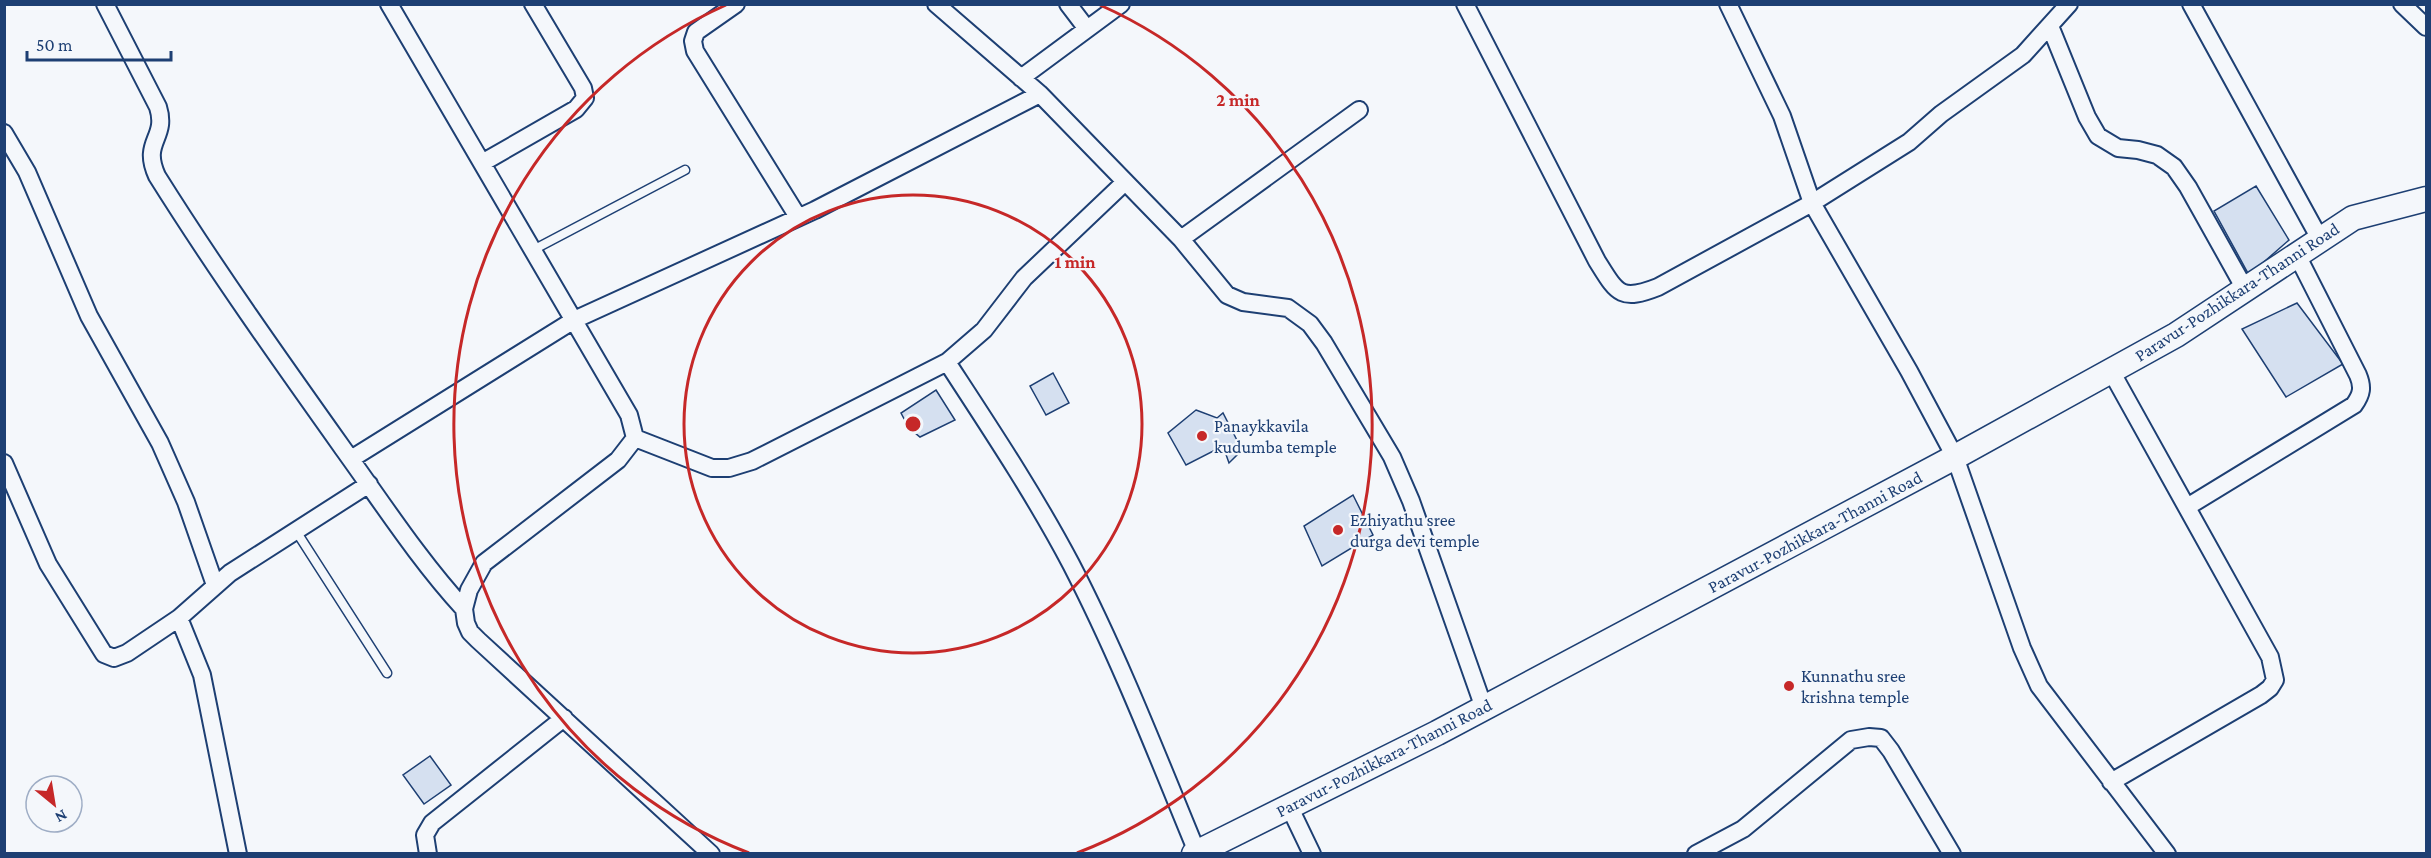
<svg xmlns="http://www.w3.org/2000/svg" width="2431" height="858" font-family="'Crimson Pro',serif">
  <rect width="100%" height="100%" fill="#f4f7fb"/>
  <path fill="#d5e0f0" stroke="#1d3f73" stroke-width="1.5" d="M2256,186L2289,240L2249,275L2214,211Z
    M2297,303L2343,364L2286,397L2242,329Z
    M1053,373L1069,403L1046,415L1030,386Z
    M936,390L955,420L920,437L909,428L901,413Z
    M1196,410L1217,418L1223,413L1242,450L1229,463L1223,446L1186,465L1168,433Z
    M1353,495L1373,535L1322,566L1304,526Z
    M430,756L451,785L424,804L403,775Z"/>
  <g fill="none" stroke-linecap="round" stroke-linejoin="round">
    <g stroke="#1d3f73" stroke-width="11">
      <path id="service" d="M533,250L685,170
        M296,531L387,673"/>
    </g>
    <g stroke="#1d3f73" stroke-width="20">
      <path id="minor" d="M105,4L158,107C168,139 141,141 157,176C216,270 280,360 344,450C383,504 419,560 464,609
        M389,4L629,415L635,438L618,460L484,563L469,590L464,609L466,623L470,632L478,640L711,854
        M736,4L696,32L693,41L695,51L798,217
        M936,4L1040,94L1181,239L1227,295L1243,302L1288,308L1310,324L1324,343L1392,457L1411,501L1484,708
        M1068,4L1087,29
        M1465,4L1597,261C1617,293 1620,302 1658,287L1812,203L1909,142L1941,114L2023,55L2069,4
        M1728,4L1782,116L1812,203L1909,371L1955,457L2022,648L2039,686L2167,854
        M2191,4L2320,239
        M2402,4L2426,27
        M2050,26L2087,117L2098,136L2118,148L2138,150L2157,155L2174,167L2188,187L2245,289
        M1021,78L1121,4
        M4,133L27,172L89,316L160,443L186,502L215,585
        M482,163L576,109L585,98L583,88L533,4
        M1181,239L1359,110
        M947,362C990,428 1034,494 1071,564C1119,657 1157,755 1197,852
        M2111,371L2270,657L2275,680L2270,688L2261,695L2111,782
        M635,438L712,468H729L752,461L947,362L984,330L1024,278L1125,182
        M351,459L574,320L815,210L1040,94
        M4,463L48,564L104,654L114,658L127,653L179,618L230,573L369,484
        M2187,507L2354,405C2362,394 2363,387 2358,375L2297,255
        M179,618L202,675L238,854
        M1289,806L1312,854
        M428,854L425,835L432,823L564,718
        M1696,854L1743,829L1851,740L1869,737L1881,738L1891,751L1952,854"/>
    </g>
    <g stroke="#1d3f73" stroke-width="27">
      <path id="secondary" d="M1194,854L1437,733L1955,457L2176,335L2353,218L2426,199"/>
    </g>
    <use href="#service" stroke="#f4f7fb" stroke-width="8"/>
    <use href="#minor" stroke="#f4f7fb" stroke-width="16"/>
    <use href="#secondary" stroke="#f4f7fb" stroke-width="24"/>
  </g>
  <g fill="none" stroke="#c62828" stroke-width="3">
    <circle cx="913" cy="424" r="229"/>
    <path d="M749 853A459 459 0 0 1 726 5M1100 5A459 459 0 0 1 1077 853"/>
  </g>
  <g fill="#c62828" stroke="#f4f7fb" stroke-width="2">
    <circle cx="1202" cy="436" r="6"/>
    <circle cx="1338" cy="530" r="6"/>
    <circle cx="1789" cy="686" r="6"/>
  </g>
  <g text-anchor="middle" stroke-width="4.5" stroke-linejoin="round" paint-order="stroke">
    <g font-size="18" fill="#1d3f73" stroke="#f4f7fb">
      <text transform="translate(2237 292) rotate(-33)" y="6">Paravur-Pozhikkara-Thanni Road</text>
      <text transform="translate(1815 532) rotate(-28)" y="6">Paravur-Pozhikkara-Thanni Road</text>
      <text transform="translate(1384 758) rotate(-27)" y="6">Paravur-Pozhikkara-Thanni Road</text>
    </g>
    <g font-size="18" fill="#1d3f73" stroke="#f4f7fb" text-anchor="start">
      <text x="1214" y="432">Panaykkavila<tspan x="1214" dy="21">kudumba temple</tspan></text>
      <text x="1350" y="526">Ezhiyathu sree<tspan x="1350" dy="21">durga devi temple</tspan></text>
      <text x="1801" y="682">Kunnathu sree<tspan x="1801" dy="21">krishna temple</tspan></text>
    </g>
  </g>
  <circle cx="913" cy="424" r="9" fill="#c62828" stroke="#f4f7fb" stroke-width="3"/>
  <g font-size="18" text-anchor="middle" font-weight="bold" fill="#c62828" stroke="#f4f7fb" stroke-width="4.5" stroke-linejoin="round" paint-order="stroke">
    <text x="1238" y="106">2 min</text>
    <text x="1075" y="268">1 min</text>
  </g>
  <rect width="2431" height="858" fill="none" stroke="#1d3f73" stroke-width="12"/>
  <g transform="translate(54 804) rotate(150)"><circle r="28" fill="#f4f7fb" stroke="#9eadc5" stroke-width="1.5"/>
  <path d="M0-4.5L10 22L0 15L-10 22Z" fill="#c62828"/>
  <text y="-9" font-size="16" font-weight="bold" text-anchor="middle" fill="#1d3f73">N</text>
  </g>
  <path d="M27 51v9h144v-9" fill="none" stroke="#1d3f73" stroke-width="3"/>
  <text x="36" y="51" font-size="18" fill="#1d3f73" stroke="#f4f7fb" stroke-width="4.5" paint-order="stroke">50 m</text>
</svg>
